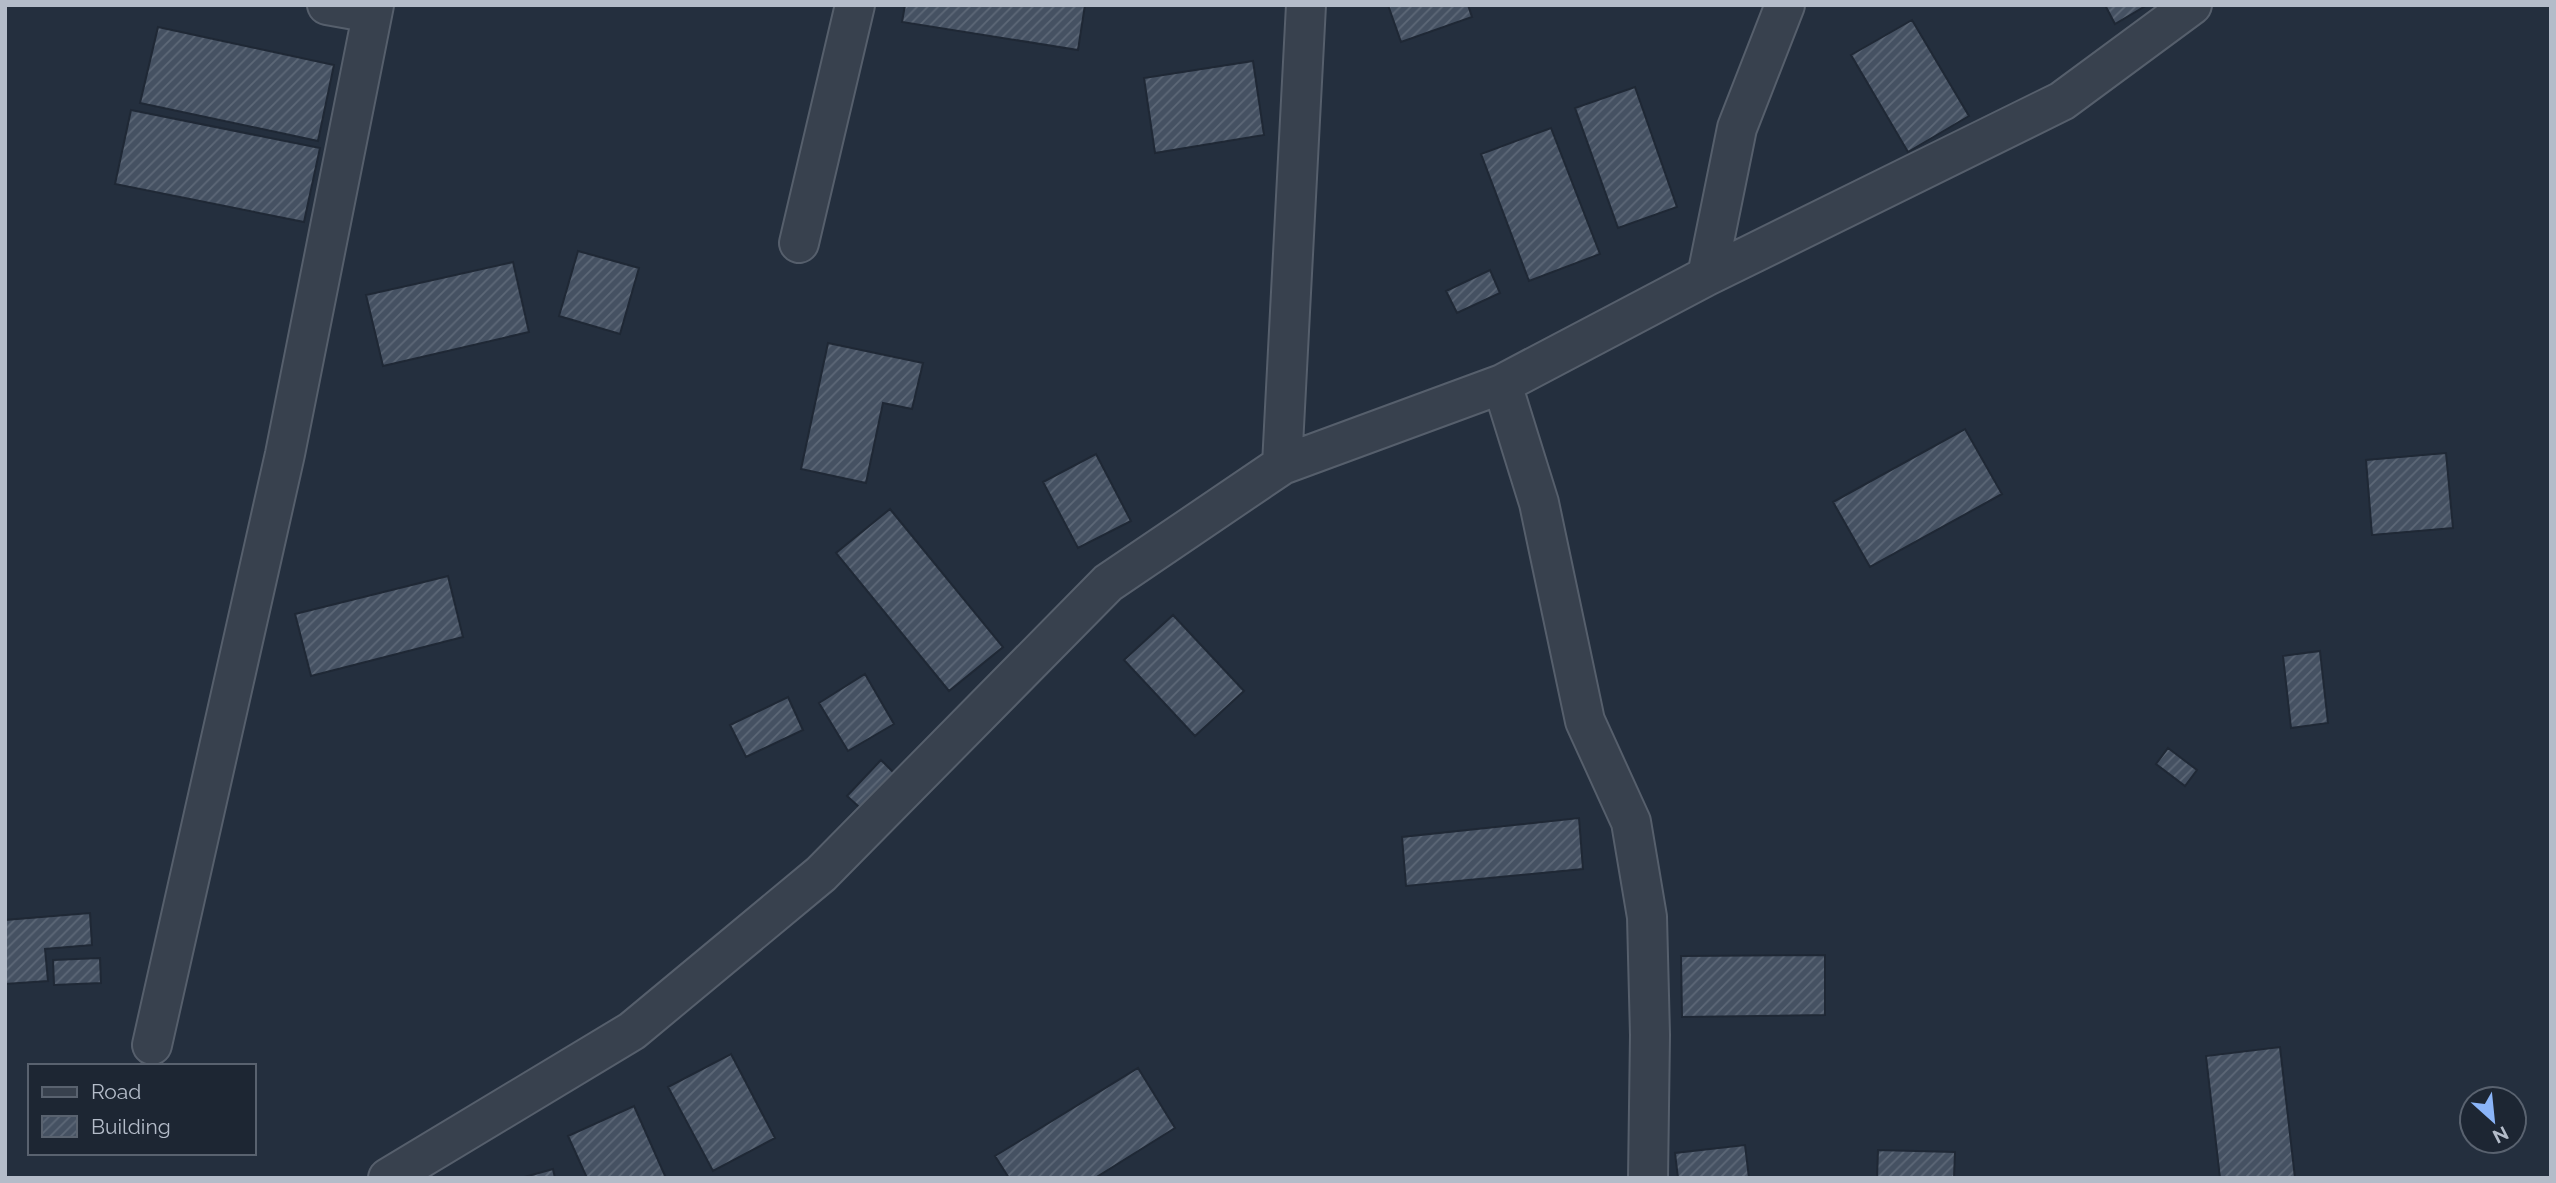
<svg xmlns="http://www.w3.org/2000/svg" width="2556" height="1183" font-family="Raleway,sans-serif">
  <defs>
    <pattern id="building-hatch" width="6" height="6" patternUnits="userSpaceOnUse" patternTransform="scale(1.75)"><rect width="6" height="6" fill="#455162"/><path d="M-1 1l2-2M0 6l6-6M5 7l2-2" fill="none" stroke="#5d6877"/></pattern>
  </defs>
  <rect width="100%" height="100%" fill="#242f3e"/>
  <path fill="url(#building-hatch)" stroke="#1f2835" stroke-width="2" d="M905,5H1085L1078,50L902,22Z
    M1388,5H1468L1472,17L1401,42Z
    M2105,5H2147L2115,24Z
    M1912,20L1969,116L1908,152L1851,55Z
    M158,27L334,65L318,141L140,103Z
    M1253,61L1264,135L1155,153L1144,78Z
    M1635,87L1677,207L1618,228L1575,108Z
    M131,110L320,148L304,222L115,184Z
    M1551,128L1600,254L1529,281L1481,154Z
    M578,251L639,268L620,334L559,316Z
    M513,262L529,332L383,366L366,295Z
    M1490,270L1500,293L1457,313L1446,291Z
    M828,343L923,363L912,409L883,403L866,483L801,469Z
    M1965,429L2002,494L1870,567L1833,502Z
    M2446,453L2453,528L2372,535L2366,460Z
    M1096,454L1131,521L1078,548L1043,482Z
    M890,509L1003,647L949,691L836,553Z
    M448,576L463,637L311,676L295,614Z
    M1173,615L1244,691L1195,736L1124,660Z
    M2320,651L2328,723L2291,728L2283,656Z
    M865,674L894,724L848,751L819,703Z
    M788,697L803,730L746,757L730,725Z
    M2168,748L2197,770L2185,786L2156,764Z
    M881,760L901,780L868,815L847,796Z
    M1579,818L1583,869L1406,886L1402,837Z
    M90,913L92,945L45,949L48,981L5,984V920Z
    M1825,955V1015L1682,1017L1681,956Z
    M100,958L101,983L54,985L53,960Z
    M2280,1047L2295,1178H2220L2206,1056Z
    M731,1054L775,1138L713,1171L668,1087Z
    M1138,1068L1175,1128L1095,1178H1009L995,1156Z
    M634,1106L666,1178H587L568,1136Z
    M1745,1145L1749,1178H1678L1675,1153Z
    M1878,1150L1955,1152L1954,1178H1877Z
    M553,1169L555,1178H521Z"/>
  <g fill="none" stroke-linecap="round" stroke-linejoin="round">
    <g stroke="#565f6c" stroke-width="42">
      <path id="minor" d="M327,5L372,13
        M799,243L855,5
        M1707,276L1737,128L1785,5
        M1502,384L1539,503L1585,721L1631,822L1647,917L1650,1035L1648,1178
        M1282,465L1306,5
        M152,1045L285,454L374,5
        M388,1178L632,1031L821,874L1108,583L1282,465L1502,384L1707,276L2062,101L2192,5"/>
    </g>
    <use href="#minor" stroke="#38414e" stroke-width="38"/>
  </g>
  <rect width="2556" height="1183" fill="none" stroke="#b4bcc9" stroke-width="14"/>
  <rect x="28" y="1064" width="228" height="91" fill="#1d2633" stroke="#59626f" stroke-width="2"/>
  <rect x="42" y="1087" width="35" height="10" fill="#38414e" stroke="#59626f" stroke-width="2"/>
  <text x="91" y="1099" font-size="21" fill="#b4bcc9">Road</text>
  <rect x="42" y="1116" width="35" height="21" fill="url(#building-hatch)" stroke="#59626f" stroke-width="2"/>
  <text x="91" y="1134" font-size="21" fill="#b4bcc9">Building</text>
  <g transform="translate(2493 1120) rotate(153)"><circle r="33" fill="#1d2633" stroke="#59626f" stroke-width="2"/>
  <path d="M0-5L12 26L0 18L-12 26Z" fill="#8ab4f8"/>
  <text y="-10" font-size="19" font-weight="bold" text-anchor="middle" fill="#b4bcc9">N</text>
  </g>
</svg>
